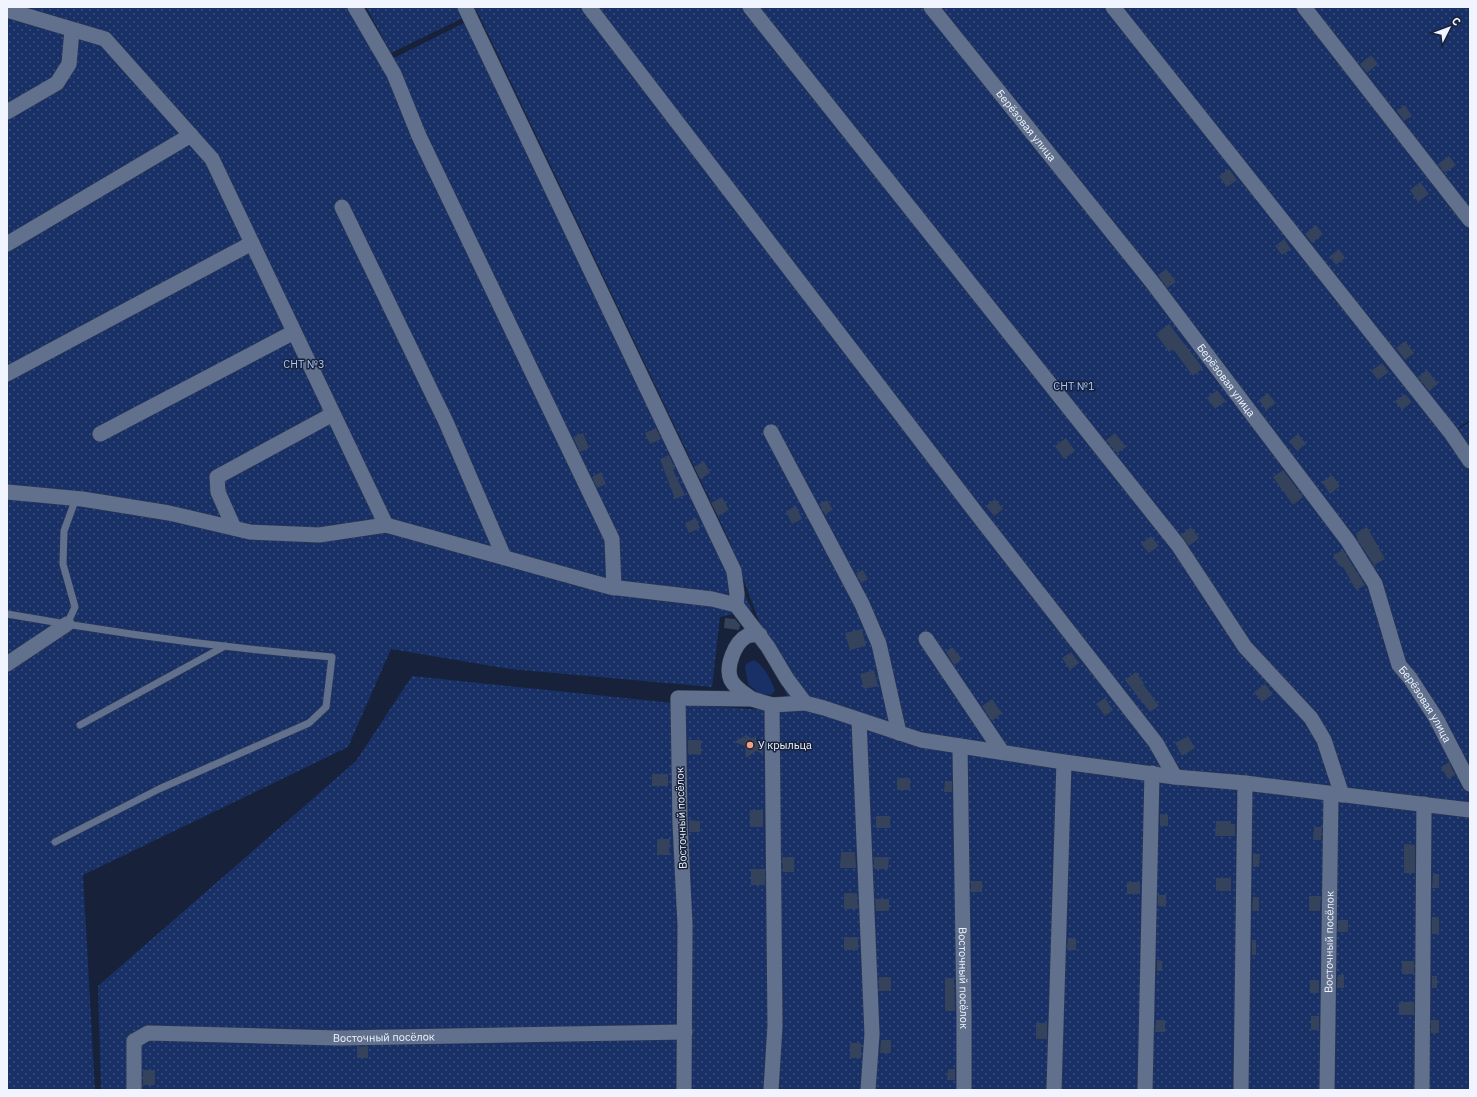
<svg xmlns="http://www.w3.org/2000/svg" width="1477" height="1097" font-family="'IBM Plex Sans',sans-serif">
  <defs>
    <pattern id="garden-dots" width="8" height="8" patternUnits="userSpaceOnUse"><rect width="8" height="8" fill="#183066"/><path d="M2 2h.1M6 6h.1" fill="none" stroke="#3a4f7d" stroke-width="1.8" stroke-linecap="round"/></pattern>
  </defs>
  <rect width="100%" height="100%" fill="#17223a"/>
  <path fill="#183066" d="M754,660C763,665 772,680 775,691L771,695L759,694L748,684L745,667L746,664Z"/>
  <path fill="url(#garden-dots)" d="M7,7H355L388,61L468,21L752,610L720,617L712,687L510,669L391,649L348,747L83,875L95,1090H7Z
    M366,7H1470V420L1449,434L1470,465V1090H101L98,986L356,761L412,676L683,704L793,712L728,538L477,11L391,53Z
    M1470,422V448L1458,429Z"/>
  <path fill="#35425b" d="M1371,55L1378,64L1367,73L1360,64Z
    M1405,105L1412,116L1404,121L1397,111Z
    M1449,156L1456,165L1445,173L1438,164Z
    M1229,169L1237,180L1227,187L1219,176Z
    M1420,182L1429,194L1418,202L1410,190Z
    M1316,225L1323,234L1312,243L1305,234Z
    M1284,239L1291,249L1282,255L1275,246Z
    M1339,249L1345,258L1336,265L1330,256Z
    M1166,269L1176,282L1167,288L1158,275Z
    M1169,324L1203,368L1193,376L1173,349L1169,352L1156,334Z
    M1405,341L1414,353L1405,360L1396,348Z
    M1382,363L1389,372L1378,380L1371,371Z
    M1427,370L1438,384L1429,391L1418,377Z
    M1217,390L1226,401L1215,409L1207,398Z
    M1268,393L1276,403L1266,410L1259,400Z
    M1405,394L1412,402L1402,410L1395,401Z
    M656,428L661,439L650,444L645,433Z
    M583,433L589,448L580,452L573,437Z
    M1115,433L1126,447L1117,453L1106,440Z
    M1298,434L1306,444L1297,451L1289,441Z
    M1066,438L1075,451L1064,459L1055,446Z
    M669,455L675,469L673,470L685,495L675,499L660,459Z
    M704,461L710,473L700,479L694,467Z
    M1283,470L1303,497L1293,505L1273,477Z
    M601,472L606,484L597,488L592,477Z
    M1332,475L1340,486L1330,494L1322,482Z
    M722,497L729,510L718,516L711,503Z
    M995,499L1003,509L994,516L986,506Z
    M827,500L833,510L825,514L819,504Z
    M796,506L802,519L792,524L786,511Z
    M696,518L700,528L689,533L685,523Z
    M1191,527L1199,538L1189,546L1181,535Z
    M1367,527L1385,559L1374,565L1358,541L1356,533Z
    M1151,536L1159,546L1149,553L1141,544Z
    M1343,550L1365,585L1356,590L1342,565L1339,566L1333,555Z
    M863,570L868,579L861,583L856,573Z
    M725,618L735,619L740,625L739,630L724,628Z
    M862,629L866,646L850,650L845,633Z
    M952,647L962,659L954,665L946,652Z
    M1071,652L1079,663L1070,670L1062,658Z
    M874,670L878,686L864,689L860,674Z
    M1136,672L1144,683L1143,684L1159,706L1150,712L1125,680Z
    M1265,684L1273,694L1262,702L1254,692Z
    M1105,698L1113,710L1105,716L1096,704Z
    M992,699L1002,713L992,721L982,706Z
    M745,734L751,738L756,736V741L763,746V754L756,751L746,758L745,746L734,742L745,736Z
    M1188,736L1195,748L1182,756L1175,743Z
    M688,740H701V755L688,754Z
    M1449,762L1455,775L1448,779L1441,767Z
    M652,774H668V786H652Z
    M897,778H910V790H897Z
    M945,781H952V792H944Z
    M750,810H763V827H750Z
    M1160,814L1168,815V826H1160Z
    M876,816H890V828H876Z
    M689,820L700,821V832H689Z
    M1216,821H1231V824H1235V836H1215Z
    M1314,827H1322L1321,840H1313Z
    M657,839H670L669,855H657Z
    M1404,844L1415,845V873H1404Z
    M841,852H855L856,868H840Z
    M1253,854H1260L1259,867H1253Z
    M782,857H794V872H783Z
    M874,857H889L888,869H874Z
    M751,869H765V885H751Z
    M1433,874H1439V888H1432Z
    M1216,878H1231V891H1216Z
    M971,881H982V892H971Z
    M1127,882H1140V894H1127Z
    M844,893H857L858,909H844Z
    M1158,895H1166V907L1158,906Z
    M1309,896H1321L1320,911H1309Z
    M1253,897H1259V911H1252Z
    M875,899H889V911H876Z
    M1432,917H1439V934H1432Z
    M1338,920H1348V932H1338Z
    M844,937H858V950H844Z
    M1068,938H1076V950H1067Z
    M1252,940H1256V955H1252Z
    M1157,960L1162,961V971H1157Z
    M1402,961H1414V974H1402Z
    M1338,975H1344V988H1337Z
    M1432,976H1437V988H1432Z
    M879,977H891V991H879Z
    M945,978H954L955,1011H945Z
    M1310,980H1319V993H1310Z
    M1399,1002H1414V1015H1399Z
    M1311,1016H1319V1030H1311Z
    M1156,1020H1165V1032H1155Z
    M1431,1020H1439V1033H1431Z
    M1036,1023H1047V1039H1036Z
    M881,1040H891V1053H880Z
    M850,1043H861V1058H850Z
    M368,1046V1058H357V1047Z
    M948,1069H955V1080H947Z
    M143,1070H155V1085H143Z"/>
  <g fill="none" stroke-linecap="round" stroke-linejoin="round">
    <g stroke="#323a4c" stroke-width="8">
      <path id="service" d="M7,614C114,633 223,648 332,657L326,707L309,723L159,789L55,842
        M67,624L75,607L63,564L64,531L76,498
        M80,725L225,646"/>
    </g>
    <g stroke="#323a4c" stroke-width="16">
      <g id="minor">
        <path d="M355,7L394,74L419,136L612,539L614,588"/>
        <path d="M465,7L734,571L737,594L736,605"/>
        <path d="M589,7L977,514L1156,743L1175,777"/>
        <path d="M750,7L1178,545L1245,647L1311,718L1324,740L1342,795"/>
        <path id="s1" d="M931,7L1152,282L1348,541L1375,584L1399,665L1410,678L1436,718L1470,784"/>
        <path d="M1113,7L1451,433L1470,461"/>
        <path d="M1304,7L1470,220"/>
        <path d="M7,10L105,39L212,159L386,525"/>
        <path d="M7,112L57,83L69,64L72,30"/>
        <path d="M342,207L446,422L504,557"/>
        <path d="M7,244L191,135"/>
        <path d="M7,374L252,243"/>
        <path d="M771,432L862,604L879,644L899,733"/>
        <path d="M100,434L294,332"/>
        <path d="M7,492L82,499L169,513L250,532L319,535L386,525L610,587L712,599L736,605L768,647L787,679L805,703L824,708L921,740L1064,762L1175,777L1245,783L1470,810"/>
        <path d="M234,528L218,492L217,477L333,414"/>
        <path d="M926,639L1002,752"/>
        <path d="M7,664L67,624"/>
        <path d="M752,699C745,694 735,688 731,680C725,667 735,642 747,636C751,634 756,635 760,635"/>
        <path d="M859,720L872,1034L868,1090"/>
        <path id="s2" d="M960,746L964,1015V1090"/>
        <path id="s3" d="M134,1090V1041L148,1033L338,1038L685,1032"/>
        <path d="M684,1090L685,925L680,823L678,698L752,699L772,705"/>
        <path d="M771,1090L775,1026L772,705L805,703"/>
        <path d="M1054,1090L1064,762"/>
        <path d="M1145,1090L1152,773"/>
        <path d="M1241,1090L1245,783"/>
        <path id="s4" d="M1327,1090L1331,794"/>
        <path d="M1422,1090L1424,804"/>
      </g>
    </g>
    <use href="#service" stroke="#61708c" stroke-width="7"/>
    <use href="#minor" stroke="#61708c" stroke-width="15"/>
  </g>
  <circle fill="#f2a17e" stroke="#17223a" stroke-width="1.5" cx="750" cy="745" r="4"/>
  <g text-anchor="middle" stroke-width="3" stroke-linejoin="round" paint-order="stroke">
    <g font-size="11" fill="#eff4fe" stroke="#17223a">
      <text dy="4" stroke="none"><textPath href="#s1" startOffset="152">Берёзовая улица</textPath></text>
      <text dy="4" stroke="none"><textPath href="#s1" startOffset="476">Берёзовая улица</textPath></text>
      <text dy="4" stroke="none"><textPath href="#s1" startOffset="860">Берёзовая улица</textPath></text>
      <text transform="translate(681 818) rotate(-92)" y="4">Восточный посёлок</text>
      <text dy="4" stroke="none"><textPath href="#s4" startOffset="148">Восточный посёлок</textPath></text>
      <text dy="4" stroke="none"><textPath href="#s2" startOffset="232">Восточный посёлок</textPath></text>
      <text dy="4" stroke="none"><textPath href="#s3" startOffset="301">Восточный посёлок</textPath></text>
    </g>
    <g font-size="11" fill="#aac5f9" stroke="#17223a">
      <text x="304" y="368">СНТ №3</text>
      <text x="1074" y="390">СНТ №1</text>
    </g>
    <g font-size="11" fill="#eff4fe" stroke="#17223a" text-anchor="start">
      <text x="758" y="749">У крыльца</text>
    </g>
  </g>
  <rect width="1477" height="1097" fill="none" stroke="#eff4fe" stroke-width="16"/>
  <g transform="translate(1449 28) rotate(48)" stroke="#17223a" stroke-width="3" paint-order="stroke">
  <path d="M0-3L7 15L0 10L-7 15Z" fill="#eff4fe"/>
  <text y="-6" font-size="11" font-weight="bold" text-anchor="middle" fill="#eff4fe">С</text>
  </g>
</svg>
